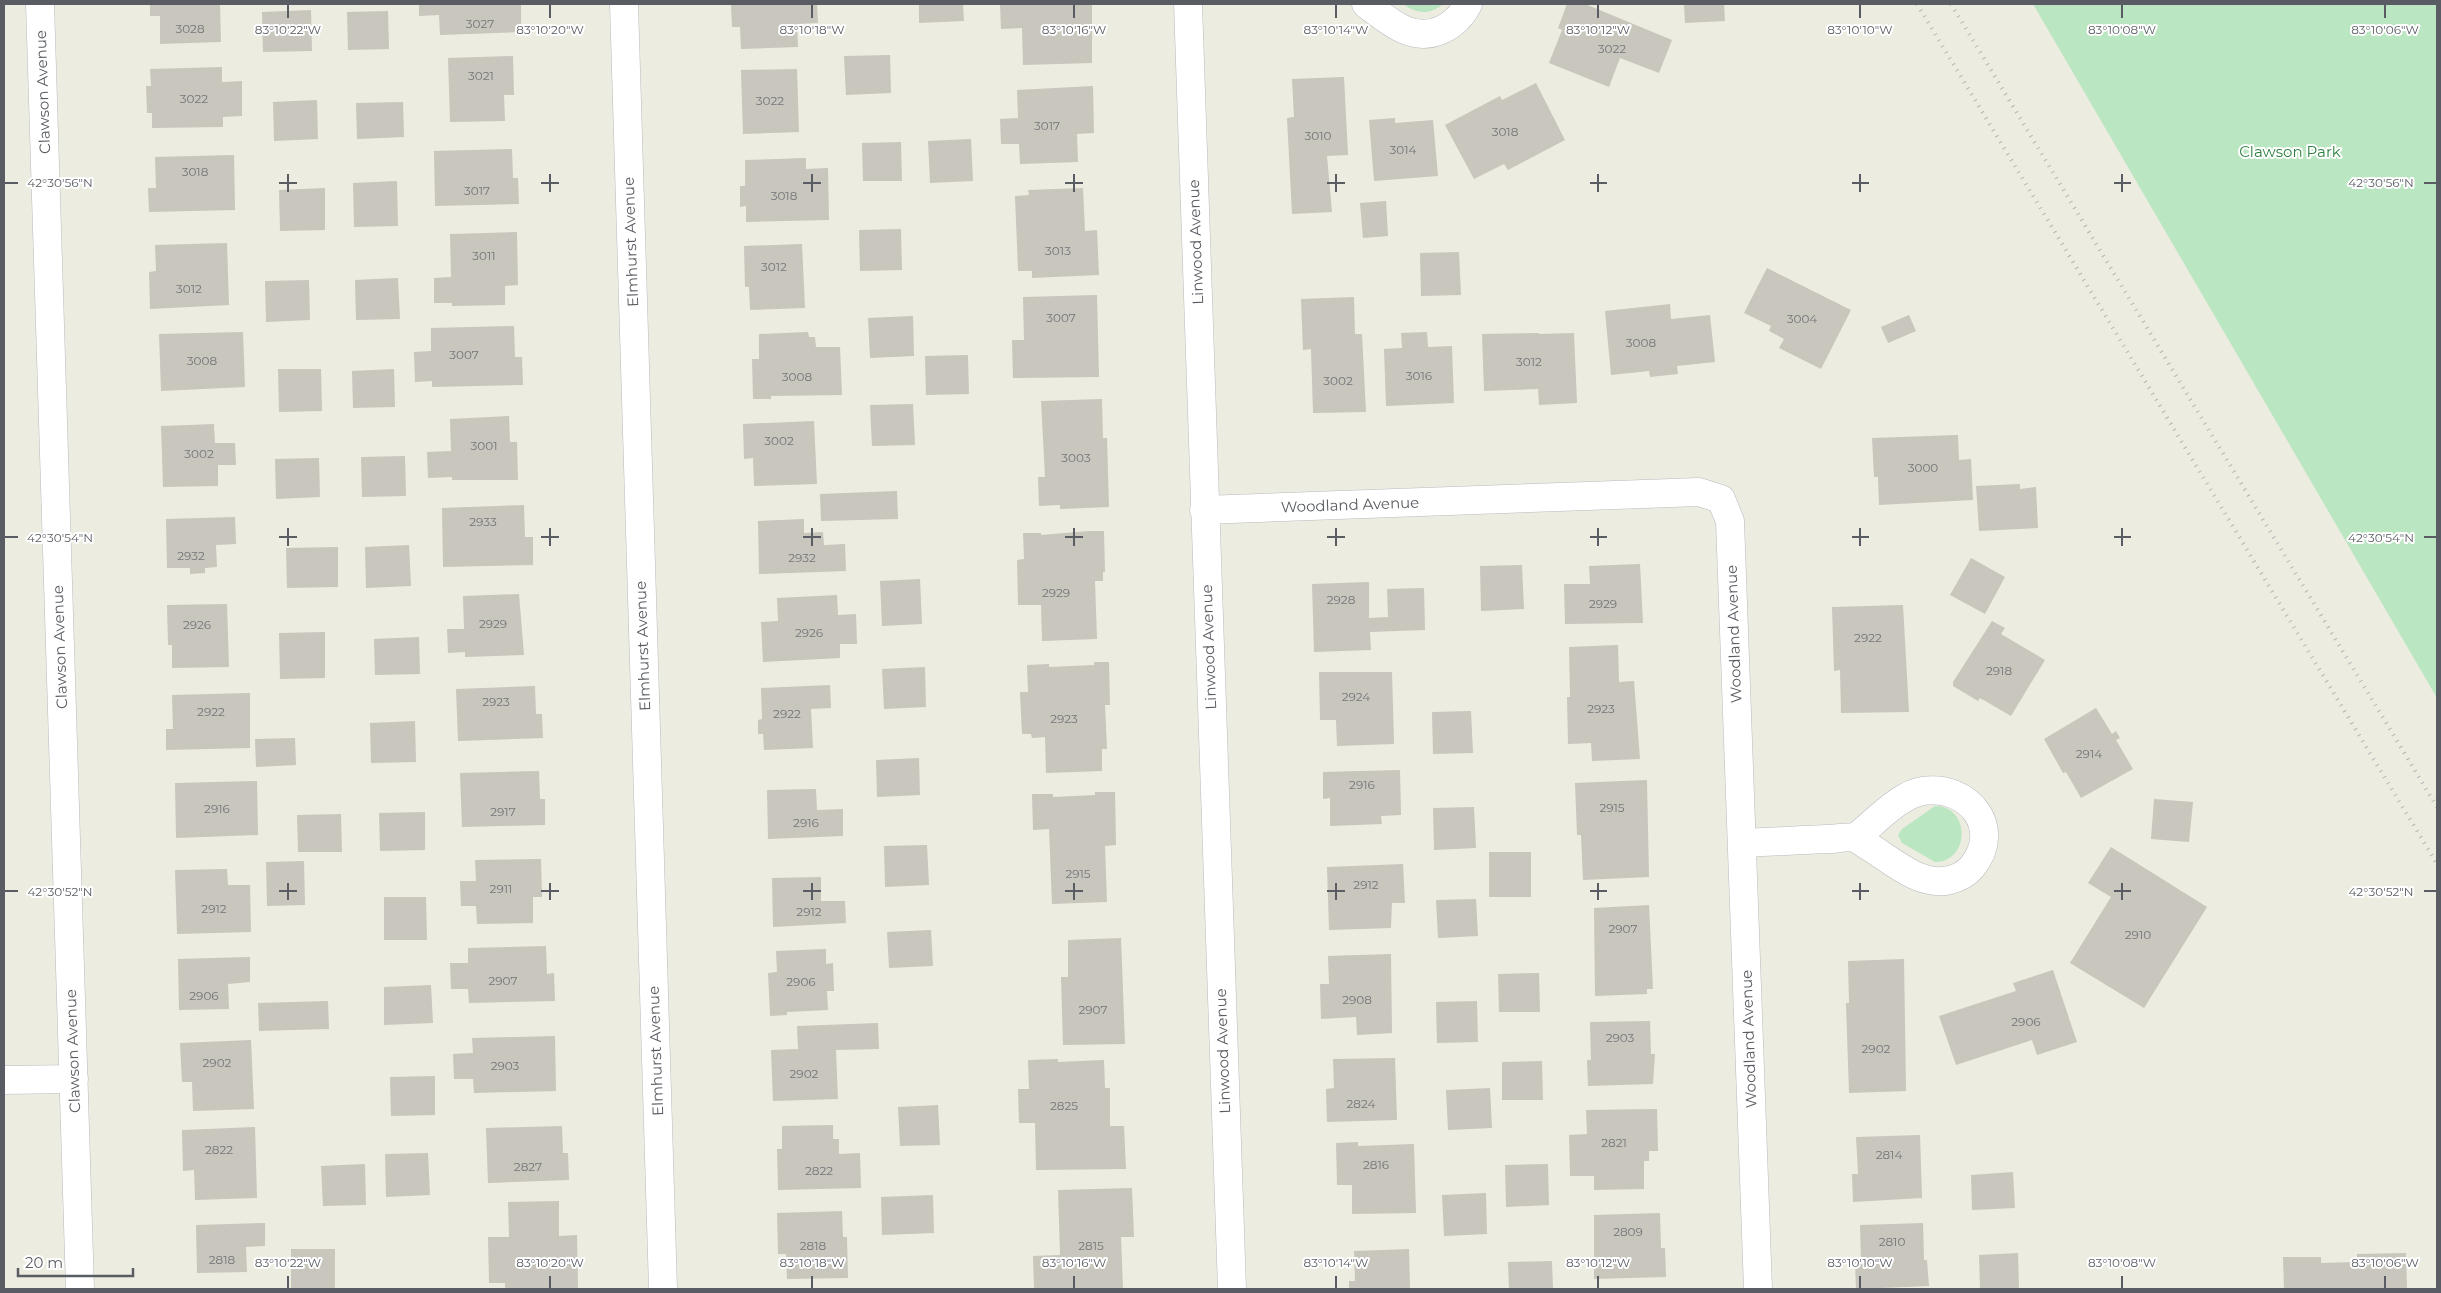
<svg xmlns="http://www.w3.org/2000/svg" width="2441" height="1293" font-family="Montserrat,sans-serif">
  <rect width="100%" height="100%" fill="#edece0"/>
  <path fill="#bbe6c2" d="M1403,4H1443C1431,15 1416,14 1403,4Z
    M2033,4H2437V698Z
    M1935,806C1971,806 1970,862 1935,862L1902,843L1898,835L1902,829Z"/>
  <path fill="#c8c6bd" d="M150,4H220L221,42L160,44V16H150Z
    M419,4L521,5V32L440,35L439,15L419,16Z
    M731,4H817L818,23L797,24L798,47L741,49L740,27H732Z
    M919,4H963L964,21L919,23Z
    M1000,4H1092V63L1023,65L1022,28L1001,29Z
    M1567,4H1585L1672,40L1659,73L1620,58L1609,87L1549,63L1562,30L1558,28Z
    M1684,4H1724L1725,21L1685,23Z
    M311,10L312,51L263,52L262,12Z
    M388,11L389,49L348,50L347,12Z
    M890,55L891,93L846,95L844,56Z
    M513,56L514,95H504L505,121L450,122L448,58Z
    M222,67V82L242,81V116L223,117V127L152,128V113H147L146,86H151L150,69Z
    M797,69L799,132L743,134L741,70Z
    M1344,77L1348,155L1327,156L1332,212L1292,214L1287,118L1294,117L1292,79Z
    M1536,83L1565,140L1508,170L1504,164L1474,179L1445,125L1500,96L1502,100Z
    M1093,86L1094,133L1077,134L1078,162L1020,164L1019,144H1001L1000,119L1018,118L1017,90Z
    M317,100L318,139L274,141L273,102Z
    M403,102L404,137L357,139L356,103Z
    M1395,118V123L1433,120L1438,176L1374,181L1369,120Z
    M971,139L973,181L930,183L928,141Z
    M901,142L902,181H863L862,143Z
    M512,149L513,178H518L519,204L435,206L434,151Z
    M234,155L235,210L149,212L148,188H156L155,157Z
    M806,158V169L828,168L829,220L746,222V206L740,207V186H745V160Z
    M397,181L398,226L354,227L353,183Z
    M325,188V230L280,231L279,190Z
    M1083,188L1085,231L1097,230L1099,275L1032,278V271H1018L1015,196L1029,195L1028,190Z
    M1386,201L1388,236L1363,238L1360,203Z
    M901,229L902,270L860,271L859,230Z
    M517,232L518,285L505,286V305L452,306V303H434V278L451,277L450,234Z
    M227,243L229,305L150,309L149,272L156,271L155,245Z
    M802,244L805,308L750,310L749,287H745L744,246Z
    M1459,252L1461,295L1421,296L1420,253Z
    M1767,268L1851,310L1821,369L1779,348L1784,339L1769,331L1771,326L1744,313Z
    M398,278L400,319L356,320L355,280Z
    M309,280L310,320L266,322L265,281Z
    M1097,295L1099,377L1013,378L1012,340H1024L1023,297Z
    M1354,297L1355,334H1362L1366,412L1313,413L1311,349L1303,350L1301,299Z
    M1670,304L1671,319L1710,315L1715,362L1677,366L1678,374L1650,377L1649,371L1611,375L1605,311Z
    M1909,315L1916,331L1888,343L1881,327Z
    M913,316L914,356L870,358L868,318Z
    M514,326L515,357H522L523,385L432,387V381L415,382L414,352L431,351V328Z
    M243,332L245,387L161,391L159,334Z
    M808,332L809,337H815L816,347H840L842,395L771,396V399H753L752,359H759V334Z
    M1427,332L1428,347L1452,346L1454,403L1386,406L1384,349L1402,348L1401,333Z
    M1539,333V334L1574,333L1577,403L1539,405L1538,389L1484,391L1482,334Z
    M968,355L969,394L926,395L925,356Z
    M278,369H321L322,411L279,412Z
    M394,369L395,407L353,408L352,371Z
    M1102,399L1103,438H1107L1109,507L1060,509V505L1039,506L1038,477H1045L1041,401Z
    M913,404L915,445L872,446L870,405Z
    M509,416L510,442H517L518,480H452V477L428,478L427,452L451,451L450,419Z
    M814,421L817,484L754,486L753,458L744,459L743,424Z
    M214,424L215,443H235L236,465H218V486L163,487L161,426Z
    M1958,435L1959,460L1971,459L1973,500L1879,505L1878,477H1874L1872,438Z
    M405,456L406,496L362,497L361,457Z
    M319,458L320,497L276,499L275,459Z
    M2020,484V489L2036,487L2038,528L1979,531L1976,486Z
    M897,491L898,519L821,521L820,494Z
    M524,505L525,537H533V565L443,567L442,508Z
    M235,517L236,544L216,545L217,567L205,568V573L190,574V568H167L166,519Z
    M804,519V533L823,532L824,545L845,544L846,571L759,574L758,521Z
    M1089,531H1104L1105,572H1103V581H1095L1097,639L1042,641L1041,605H1018L1017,560L1024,559L1023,533H1041V535Z
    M409,545L411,586L366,588L365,547Z
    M338,547V587L287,588L286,548Z
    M1971,558L2005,577L1985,614L1950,595Z
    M1640,564L1643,623L1565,624L1564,584H1590L1589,566Z
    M1522,565L1524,609L1481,611L1480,566Z
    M920,579L922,624L882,626L880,581Z
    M1369,582V618L1388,617L1387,589L1424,588L1425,630L1370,632L1371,650L1314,652L1312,584Z
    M519,594L524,655L465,657V652L448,653L447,629H464L463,596Z
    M837,595L838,615L856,614L857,644H840V658L763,662L761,622L778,621L777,598Z
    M227,604L229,667L172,668V645H168L167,605Z
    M1903,605L1909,712L1841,713L1840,670L1834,671L1832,607Z
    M1992,621L2005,628L2001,634L2045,660L2011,716L1980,698L1978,701L1953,686V682Z
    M325,632V678L280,679L279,633Z
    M419,637L420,674L375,675L374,639Z
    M1618,645L1619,682L1634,681L1640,759L1592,761L1591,743L1568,744L1567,697H1570L1569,647Z
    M1094,662H1109L1110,705H1105L1107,749H1102V771L1046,773L1045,737L1032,738L1031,734H1022L1020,692H1028L1027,665L1049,664V667L1094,665Z
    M925,667L926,707L884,709L882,669Z
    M1319,672H1392L1394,744L1337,746L1336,720H1320Z
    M830,685L831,708L811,709L813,748L764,750L763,734H758V720L762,719L761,688Z
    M535,686L536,714H542L543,738L458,741L456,689Z
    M250,693V748L166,750V729H173L172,695Z
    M2096,708L2112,734L2116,731L2120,738L2116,740L2133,769L2081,798L2066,772L2063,773L2044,739Z
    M1471,711L1473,753L1433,754L1432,712Z
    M415,721L416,762L371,763L370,723Z
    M295,738L296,765L256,767L255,739Z
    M919,758L920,795L877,797L876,760Z
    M1400,770L1401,815L1381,816L1382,824L1330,826V798L1323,799V772Z
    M539,771L540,799H545V825L462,827L460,773Z
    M1647,780L1649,877L1583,880L1581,835H1577L1575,783Z
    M257,781L258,835L176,838L175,783Z
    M816,789L817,810L843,809V836L768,839L767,790Z
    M1095,792H1115L1116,845L1105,846L1107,902L1052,904L1049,829L1033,830L1032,794H1053V797L1095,795Z
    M2154,799L2193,802L2189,842L2151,839Z
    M1474,807L1476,848L1434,850L1433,808Z
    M425,812V850L380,851L379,813Z
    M341,814L342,852H298L297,815Z
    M927,845L929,885L885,887L884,846Z
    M2111,847L2207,907L2144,1008L2070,963L2111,897L2088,883Z
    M1489,852H1531V897H1489Z
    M541,859L542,897H533V923L477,924L476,906H461L460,881H476L475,860Z
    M304,861L305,905L267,906L266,862Z
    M1403,864L1405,903H1392L1391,928L1329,930L1327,867Z
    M227,869L228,885H250L251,932L177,934L175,870Z
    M821,877V901H845L846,923L773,927L772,878Z
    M384,897H426L427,940H384Z
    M1476,899L1478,936L1438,938L1436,900Z
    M1649,905L1653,989H1647V994L1595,996L1594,908Z
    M931,930L933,966L889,968L887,932Z
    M1121,938L1125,1044L1063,1045L1061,977H1068V940Z
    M546,946L547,974L554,973L555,1001L469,1003L468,989H451L450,963H468V948Z
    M826,949V964L833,963L834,991H827L828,1010L787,1012V1015L770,1016L768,973L777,972L776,951Z
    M1391,954L1392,1033L1357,1035L1356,1017L1321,1019L1320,984H1329L1328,956Z
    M250,957V982L228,984L229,1009L179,1010L178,959Z
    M1904,959L1906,1091L1849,1093L1846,1003H1849L1848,961Z
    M2053,970L2077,1042L2037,1055L2032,1040L1956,1065L1939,1016L2016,991L2013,983Z
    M1539,973L1540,1012H1499L1498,974Z
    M431,985L433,1023L384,1025V987Z
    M328,1001L329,1029L259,1031L258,1003Z
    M1477,1001L1478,1042L1437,1043L1436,1002Z
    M1650,1021L1651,1054H1655L1653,1084L1588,1086L1587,1060H1591L1590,1022Z
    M878,1023L879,1049L836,1050L838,1099L773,1101L771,1050L798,1049L797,1026Z
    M555,1036L556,1091L474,1093L473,1079H454L453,1054L473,1053L472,1038Z
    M251,1040L254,1109L193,1111L192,1082H182L180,1043Z
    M1395,1058L1397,1120L1327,1122L1326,1089L1334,1088L1333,1059Z
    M1058,1059V1062L1104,1060L1105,1088H1110V1126H1124L1126,1169L1036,1170L1035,1123H1019L1018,1089H1029L1028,1060Z
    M1542,1061L1543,1100H1502V1062Z
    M435,1076V1115L391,1116L390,1077Z
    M1490,1088L1492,1128L1448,1130L1446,1090Z
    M938,1105L940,1145L900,1146L898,1107Z
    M1657,1109L1658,1151H1649V1161H1644V1189L1594,1190V1176H1570L1569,1135L1587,1134L1586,1110Z
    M833,1125V1139H839V1154L860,1153L861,1188L778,1190L777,1149H782V1126Z
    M562,1126L563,1153H568L569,1180L488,1183L486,1128Z
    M255,1127L257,1198L195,1200L194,1170L183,1171L182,1130Z
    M1920,1135L1922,1198L1853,1202L1852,1174H1858L1856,1137Z
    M1358,1142V1146L1414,1144L1416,1213L1352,1214V1185H1337L1336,1143Z
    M428,1153L430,1195L386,1197L385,1154Z
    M365,1164L366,1205L323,1206L321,1166Z
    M1548,1164L1549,1205L1506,1207L1505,1165Z
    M2013,1172L2015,1208L1972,1210L1971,1175Z
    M1132,1188L1134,1237H1121L1123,1289H1034L1033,1256L1060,1255L1058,1190Z
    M1486,1193L1487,1234L1444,1236L1442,1195Z
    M933,1195L934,1233L882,1235L881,1197Z
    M559,1201V1236L577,1235L578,1289H505V1283H489L488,1237H509L508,1202Z
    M842,1211L843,1237H847L848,1278L787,1279L786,1254H778L777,1213Z
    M1660,1213L1661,1248H1665L1666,1277L1594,1279V1215Z
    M265,1223V1246L246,1247L247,1272L197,1273L196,1225Z
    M1923,1223L1924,1260H1927L1929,1286L1856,1289L1855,1262H1861L1860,1225Z
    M291,1249H335V1289H291Z
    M1409,1249L1410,1289H1349V1281H1355L1354,1251Z
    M2018,1253L2019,1289H1980L1979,1255Z
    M2406,1253L2407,1289H2284L2283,1257H2321V1263L2357,1262V1254Z
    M1552,1261L1553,1289H1509L1508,1262Z"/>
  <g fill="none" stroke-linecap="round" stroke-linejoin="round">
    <g stroke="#b8bac0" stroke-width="29">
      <path id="minor" d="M40,4L80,1289
        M624,4L663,1289
        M1188,4L1232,1289
        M1366,4C1378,13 1391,24 1405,30C1431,41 1456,27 1468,4
        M1204,510L1699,492L1721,499L1730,521L1758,1289
        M1742,843C1771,842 1800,840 1829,839C1836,839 1848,836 1855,838C1860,840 1864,844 1868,846C1893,861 1919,887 1950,880C1958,878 1966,874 1972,867C2004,828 1968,784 1923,791C1900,794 1873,824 1855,838
        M4,1080L74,1079"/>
    </g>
    <use href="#minor" stroke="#fff" stroke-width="28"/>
    <path stroke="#b4b5b5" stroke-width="4" stroke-dasharray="1 6" stroke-linecap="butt" d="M1917,4L2437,864
      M1951,4L2437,807"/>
  </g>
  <path fill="none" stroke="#595c62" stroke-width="2" d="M288,5V18M550,5V18M812,5V18M1074,5V18M1336,5V18M1598,5V18M1860,5V18M2122,5V18M2385,5V18M288,174V192M550,174V192M812,174V192M1074,174V192M1336,174V192M1598,174V192M1860,174V192M2122,174V192M5,183H18M279,183H297M541,183H559M803,183H821M1065,183H1083M1327,183H1345M1590,183H1607M1852,183H1869M2114,183H2131M2424,183H2436M288,528V546M550,528V546M812,528V546M1074,528V546M1336,528V546M1598,528V546M1860,528V546M2122,528V546M5,537H18M279,537H297M541,537H559M803,537H821M1065,537H1083M1327,537H1345M1590,537H1607M1852,537H1869M2114,537H2131M2424,537H2436M288,883V900M550,883V900M812,883V900M1074,883V900M1336,883V900M1598,883V900M1860,883V900M2122,883V900M5,891H18M279,891H297M541,891H559M803,891H821M1065,891H1083M1327,891H1345M1590,891H1607M1852,891H1869M2114,891H2131M2424,891H2436M288,1276V1288M550,1276V1288M812,1276V1288M1074,1276V1288M1336,1276V1288M1598,1276V1288M1860,1276V1288M2122,1276V1288M2385,1276V1288"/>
  <g text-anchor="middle" stroke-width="4" stroke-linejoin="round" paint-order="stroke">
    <g font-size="12" fill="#757679">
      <text x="480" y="28">3027</text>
      <text x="190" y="33">3028</text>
      <text x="1612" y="53">3022</text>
      <text x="481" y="80">3021</text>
      <text x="194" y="103">3022</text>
      <text x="770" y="105">3022</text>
      <text x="1047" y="130">3017</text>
      <text x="1505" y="136">3018</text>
      <text x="1318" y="140">3010</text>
      <text x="1403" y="154">3014</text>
      <text x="195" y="176">3018</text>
      <text x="477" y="195">3017</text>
      <text x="784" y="200">3018</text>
      <text x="1058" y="255">3013</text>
      <text x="484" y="260">3011</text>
      <text x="774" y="271">3012</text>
      <text x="189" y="293">3012</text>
      <text x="1061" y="322">3007</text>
      <text x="1802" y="323">3004</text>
      <text x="1641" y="347">3008</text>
      <text x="464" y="359">3007</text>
      <text x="202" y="365">3008</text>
      <text x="1529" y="366">3012</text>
      <text x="1419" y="380">3016</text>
      <text x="797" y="381">3008</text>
      <text x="1338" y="385">3002</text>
      <text x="779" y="445">3002</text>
      <text x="484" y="450">3001</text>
      <text x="199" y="458">3002</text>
      <text x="1076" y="462">3003</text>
      <text x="1923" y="472">3000</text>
      <text x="483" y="526">2933</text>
      <text x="191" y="560">2932</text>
      <text x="802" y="562">2932</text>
      <text x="1056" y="597">2929</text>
      <text x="1341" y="604">2928</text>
      <text x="1603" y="608">2929</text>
      <text x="493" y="628">2929</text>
      <text x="197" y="629">2926</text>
      <text x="809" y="637">2926</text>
      <text x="1868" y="642">2922</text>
      <text x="1999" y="675">2918</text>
      <text x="1356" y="701">2924</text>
      <text x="496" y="706">2923</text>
      <text x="1601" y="713">2923</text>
      <text x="211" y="716">2922</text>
      <text x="787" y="718">2922</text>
      <text x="1064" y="723">2923</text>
      <text x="2089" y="758">2914</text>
      <text x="1362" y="789">2916</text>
      <text x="1612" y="812">2915</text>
      <text x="217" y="813">2916</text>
      <text x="503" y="816">2917</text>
      <text x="806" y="827">2916</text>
      <text x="1078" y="878">2915</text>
      <text x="1366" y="889">2912</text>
      <text x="501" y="893">2911</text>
      <text x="214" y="913">2912</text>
      <text x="809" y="916">2912</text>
      <text x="1623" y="933">2907</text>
      <text x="2138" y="939">2910</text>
      <text x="503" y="985">2907</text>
      <text x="801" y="986">2906</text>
      <text x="204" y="1000">2906</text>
      <text x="1357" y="1004">2908</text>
      <text x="1093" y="1014">2907</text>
      <text x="2026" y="1026">2906</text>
      <text x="1620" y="1042">2903</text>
      <text x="1876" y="1053">2902</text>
      <text x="217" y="1067">2902</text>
      <text x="505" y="1070">2903</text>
      <text x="804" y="1078">2902</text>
      <text x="1361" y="1108">2824</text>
      <text x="1064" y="1110">2825</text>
      <text x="1614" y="1147">2821</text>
      <text x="219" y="1154">2822</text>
      <text x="1889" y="1159">2814</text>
      <text x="1376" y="1169">2816</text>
      <text x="528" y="1171">2827</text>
      <text x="819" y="1175">2822</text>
      <text x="1628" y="1236">2809</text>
      <text x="1892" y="1246">2810</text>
      <text x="813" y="1250">2818</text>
      <text x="1091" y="1250">2815</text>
      <text x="222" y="1264">2818</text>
    </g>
    <g font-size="15" fill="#595c62" stroke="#fff">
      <text transform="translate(43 92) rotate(-92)" y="5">Clawson Avenue</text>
      <text transform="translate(631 242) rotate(-92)" y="5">Elmhurst Avenue</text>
      <text transform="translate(1196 242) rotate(-92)" y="5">Linwood Avenue</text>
      <text transform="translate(1350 505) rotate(-2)" y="5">Woodland Avenue</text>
      <text transform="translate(1734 634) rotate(-92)" y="5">Woodland Avenue</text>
      <text transform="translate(643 646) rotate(-92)" y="5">Elmhurst Avenue</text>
      <text transform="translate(60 647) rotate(-92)" y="5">Clawson Avenue</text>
      <text transform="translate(1209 647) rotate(-92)" y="5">Linwood Avenue</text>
      <text transform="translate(1749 1039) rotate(-92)" y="5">Woodland Avenue</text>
      <text transform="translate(73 1051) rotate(-92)" y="5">Clawson Avenue</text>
      <text transform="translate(656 1051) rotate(-92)" y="5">Elmhurst Avenue</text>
      <text transform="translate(1223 1051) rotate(-92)" y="5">Linwood Avenue</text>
    </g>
    <g font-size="15" fill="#308241" stroke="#fff">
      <text x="2290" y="157">Clawson Park</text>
    </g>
  </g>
  <g font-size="12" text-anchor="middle" fill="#595c62" stroke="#fff" stroke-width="4" stroke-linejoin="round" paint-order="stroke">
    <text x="288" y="34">83°10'22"W</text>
    <text x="550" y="34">83°10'20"W</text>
    <text x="812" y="34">83°10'18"W</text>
    <text x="1074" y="34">83°10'16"W</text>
    <text x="1336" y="34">83°10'14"W</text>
    <text x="1598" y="34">83°10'12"W</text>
    <text x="1860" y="34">83°10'10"W</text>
    <text x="2122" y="34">83°10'08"W</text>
    <text x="2385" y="34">83°10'06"W</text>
    <text x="60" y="187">42°30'56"N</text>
    <text x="2381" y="187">42°30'56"N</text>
    <text x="60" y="542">42°30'54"N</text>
    <text x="2381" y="542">42°30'54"N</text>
    <text x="60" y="896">42°30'52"N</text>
    <text x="2381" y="896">42°30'52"N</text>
    <text x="288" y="1267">83°10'22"W</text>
    <text x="550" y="1267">83°10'20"W</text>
    <text x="812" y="1267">83°10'18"W</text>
    <text x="1074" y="1267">83°10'16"W</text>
    <text x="1336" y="1267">83°10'14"W</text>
    <text x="1598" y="1267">83°10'12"W</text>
    <text x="1860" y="1267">83°10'10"W</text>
    <text x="2122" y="1267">83°10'08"W</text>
    <text x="2385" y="1267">83°10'06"W</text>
  </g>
  <rect width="2441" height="1293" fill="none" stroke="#595c62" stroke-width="10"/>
  <path d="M18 1268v8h115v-8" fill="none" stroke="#595c62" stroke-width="2.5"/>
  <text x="25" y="1268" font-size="15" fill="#595c62" stroke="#ffffff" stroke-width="4" paint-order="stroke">20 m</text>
</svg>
